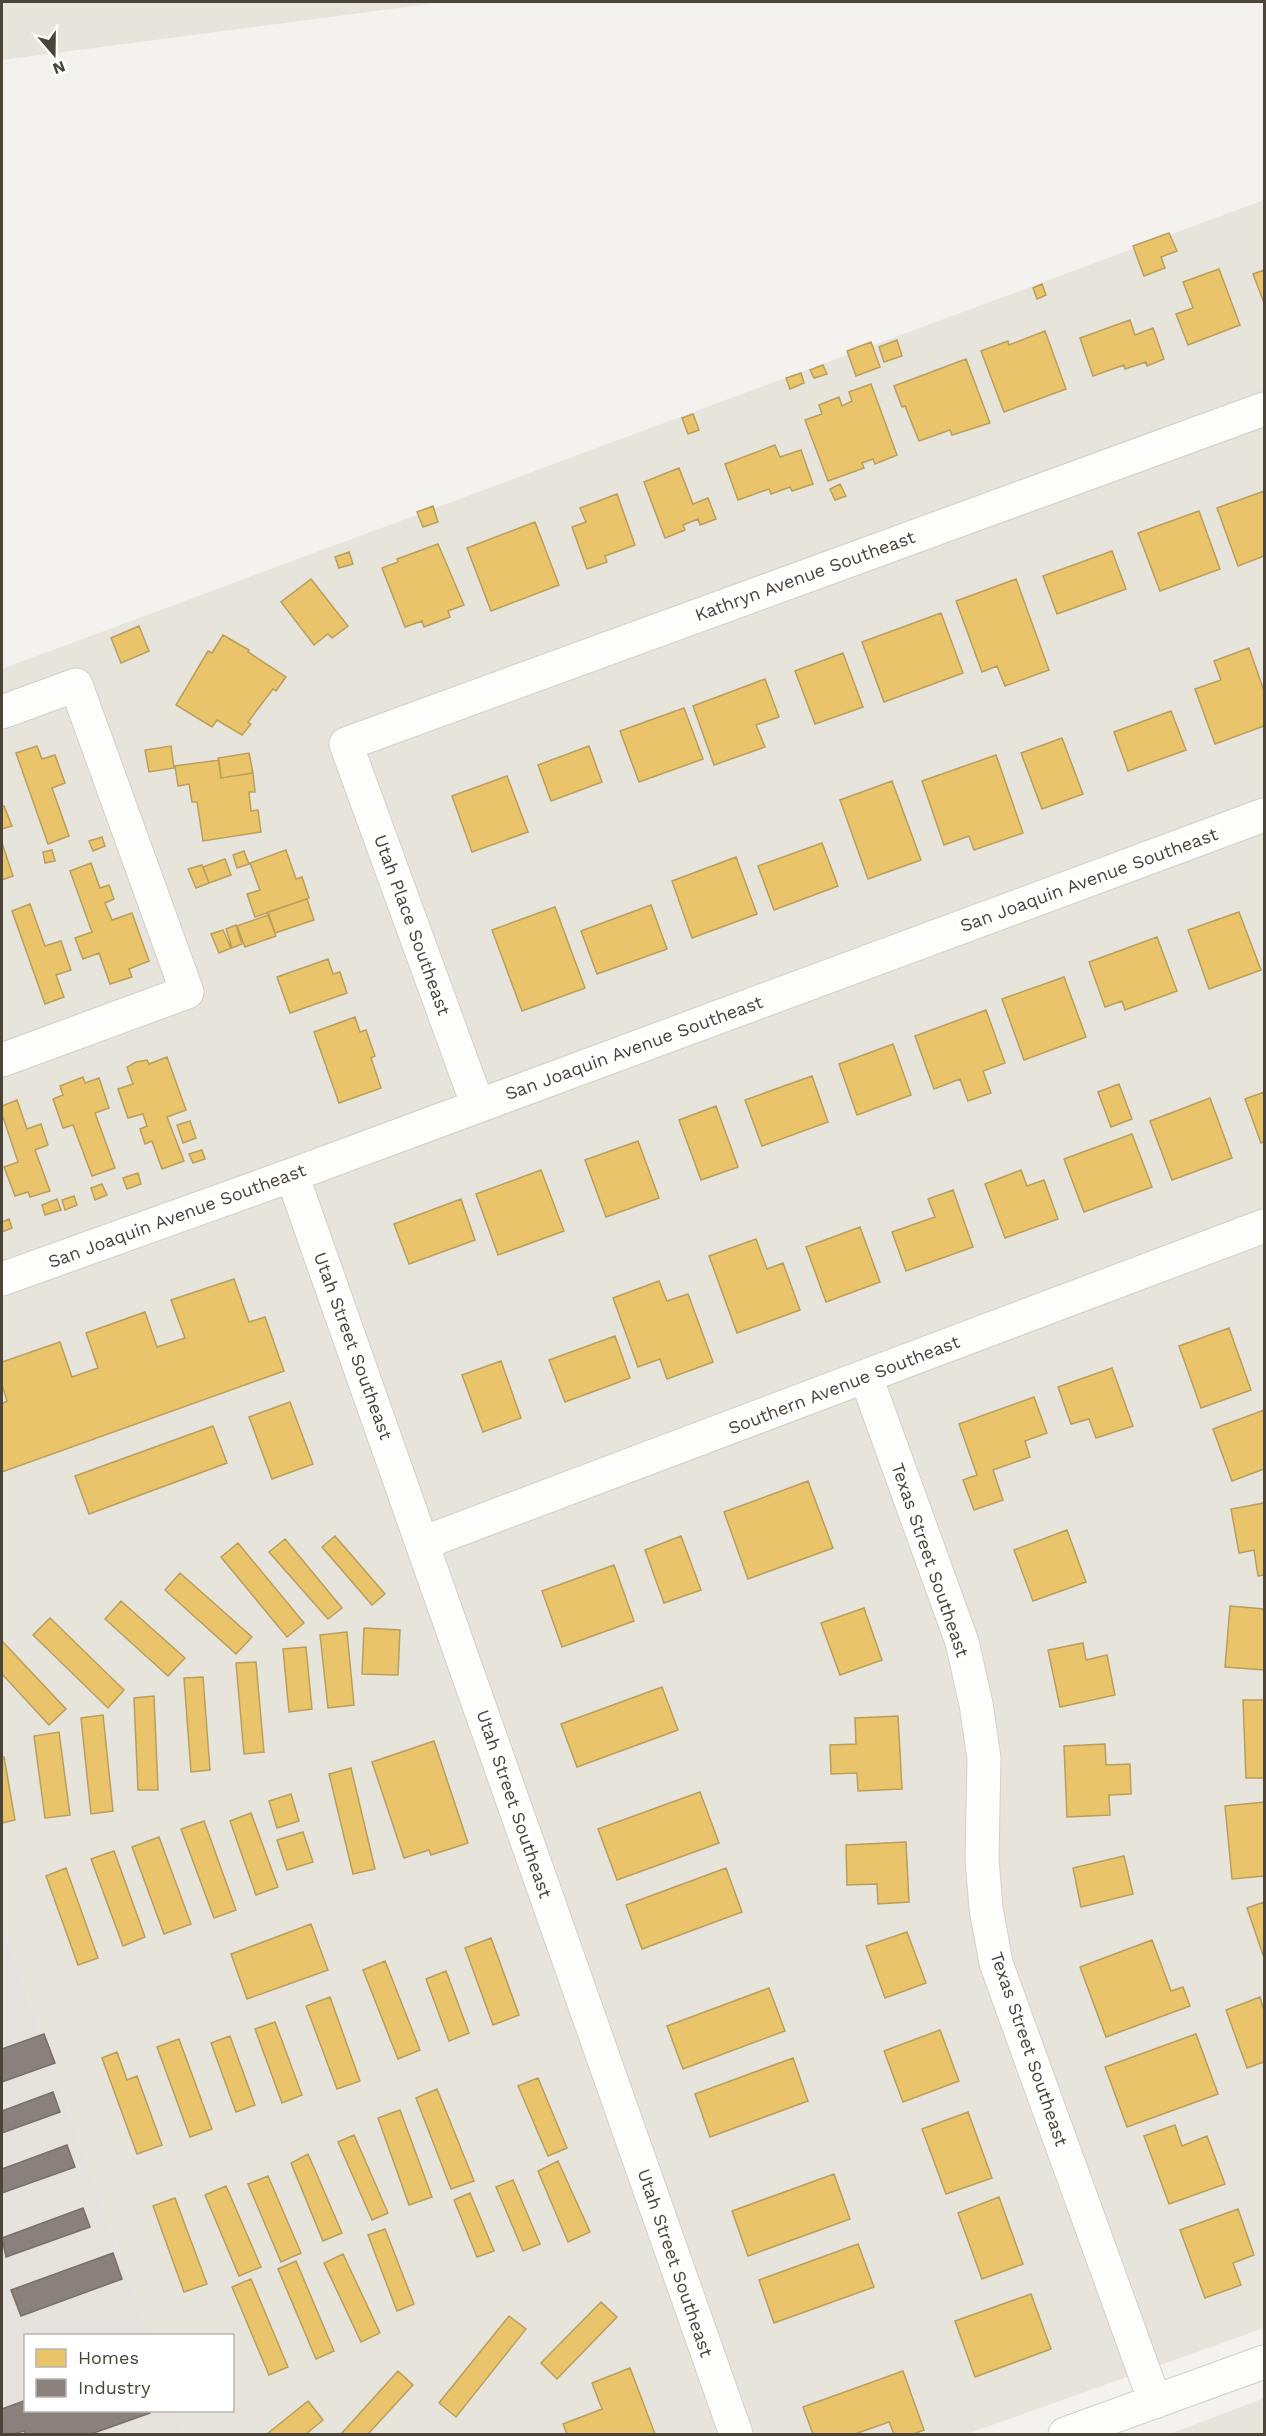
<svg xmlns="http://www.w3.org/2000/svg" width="1266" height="2436" font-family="'Work Sans',sans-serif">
  <rect width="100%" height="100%" fill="#f4f2ee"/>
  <path fill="#e7e4dc" d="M2,2H444L2,60Z
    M1264,200V2328L967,2434H183L175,2411L232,2410V2336L148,2335L2,1924V669Z
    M1264,2398V2434H1170Z"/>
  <path fill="#e6e2de" d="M2,1924L148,2335L26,2336V2410L175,2411L183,2434H2Z"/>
  <path fill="#e9c46a" stroke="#ba9e5b" stroke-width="1.5" d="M1169,233L1177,251L1161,257L1165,268L1144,276L1133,246Z
    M1219,269L1240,325L1188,345L1176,314L1193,308L1183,282Z
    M1264,270V303L1253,274Z
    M1042,284L1046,295L1037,299L1033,288Z
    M1130,320L1135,335L1153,328L1164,359L1147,366L1146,362L1125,369L1124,365L1093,376L1080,338Z
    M1045,331L1066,389L1004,412L981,351L1008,341L1009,345Z
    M897,340L902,356L884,362L879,347Z
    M871,342L880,367L856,376L847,351Z
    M966,359L990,423L952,435L950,430L919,441L905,406L902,407L894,386Z
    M823,365L827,374L814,378L810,370Z
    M801,373L804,383L790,389L786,378Z
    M871,384L897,455L875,464L873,459L862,463L864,468L828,481L805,420L822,414L819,405L839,397L842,406L852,401L849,392Z
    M693,414L699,430L688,434L682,418Z
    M775,445L780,457L801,450L813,484L792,491L790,487L771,494L769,489L738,500L725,464Z
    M679,468L693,504L708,498L716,519L700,525L698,519L683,525L685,530L665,538L644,482Z
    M840,484L846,496L835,500L830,489Z
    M1264,491V556L1238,566L1217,508Z
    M617,494L635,545L605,556L607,562L587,569L572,527L586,522L580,508Z
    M433,506L438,522L423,527L417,512Z
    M1199,511L1220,569L1160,591L1138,533Z
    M535,522L559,585L491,611L467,548Z
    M438,544L464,605L448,611L450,617L424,627L422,621L405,627L382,568L398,562L397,559Z
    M1112,551L1126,589L1057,614L1043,576Z
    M349,552L353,564L339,568L335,557Z
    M311,579L348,626L332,638L328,634L314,645L281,602Z
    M1016,579L1049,670L1005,686L997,666L982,672L956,601Z
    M941,613L963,673L884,702L862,642Z
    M139,626L149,651L121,663L111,638Z
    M223,635L249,650L248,652L286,677L276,691L273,689L248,722L251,724L242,735L217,720L212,727L176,705L208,651L212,653Z
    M1249,648L1264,691V726L1215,744L1195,689L1221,680L1214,661Z
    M843,653L863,707L815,724L795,671Z
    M765,679L779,717L756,725L765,747L714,765L693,706Z
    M684,708L703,759L639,782L620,731Z
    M1171,711L1186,750L1128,771L1114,732Z
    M1062,738L1083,794L1042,809L1021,753Z
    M37,746L42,759L55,755L65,783L52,788L69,836L48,844L16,753Z
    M171,746L174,768L149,772L145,750Z
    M589,746L602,782L551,801L538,765Z
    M249,753L253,773L221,778L218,758Z
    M996,755L1023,833L974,850L969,836L944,845L922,781Z
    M219,760L221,778L253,773L255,792H249L251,811L258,810L261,832L203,841L197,802H192L189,784L178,786L175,766Z
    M507,776L528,832L472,852L452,796Z
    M892,781L921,860L868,879L840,800Z
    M4,806L12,826L2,829V807Z
    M102,837L105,846L93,851L89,841Z
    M2,843L13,876L2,880Z
    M822,843L838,886L774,910L758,866Z
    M52,850L55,861L45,863L43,852Z
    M286,850L296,879L302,877L309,898L255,917L247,894L260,890L250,863Z
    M244,851L249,864L237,868L233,855Z
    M736,857L757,914L692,938L672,881Z
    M225,859L231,875L209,883L203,867Z
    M91,863L100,888L109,885L114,899L105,903L112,920L132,913L149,961L129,969L132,977L110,984L99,953L83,959L75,938L92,932L70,871Z
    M202,865L209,883L196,888L188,869Z
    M307,899L314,920L275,933L268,912Z
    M30,904L45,946L61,941L71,970L56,975L64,997L45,1004L12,911Z
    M651,905L667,949L597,974L581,931Z
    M555,907L585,988L522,1011L492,930Z
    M1239,912L1261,970L1209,989L1188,930Z
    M268,915L276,936L245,947L237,926Z
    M236,925L242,944L232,948L226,929Z
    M223,930L231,948L219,953L211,934Z
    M1157,937L1177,991L1125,1010L1122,1001L1105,1007L1089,962Z
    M328,959L333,974L340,972L347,993L290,1013L277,977Z
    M1064,977L1086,1037L1024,1060L1002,999Z
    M986,1010L1005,1063L983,1071L991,1093L968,1101L960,1079L934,1089L915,1036Z
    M355,1017L360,1032L366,1030L375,1056L371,1058L381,1088L339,1103L314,1032Z
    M893,1044L911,1095L857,1115L839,1064Z
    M167,1057L186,1110L167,1117L184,1161L162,1169L152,1141L145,1144L140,1129L147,1126L143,1114L128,1118L118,1089L133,1084L127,1067L136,1062L147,1060L149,1064Z
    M812,1076L828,1122L762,1146L745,1100Z
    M83,1077L85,1083L99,1078L109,1108L95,1113L115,1168L92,1176L73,1125L63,1128L53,1099L63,1095L60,1086Z
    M1119,1084L1132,1119L1111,1127L1098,1092Z
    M1264,1092V1142L1261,1143L1245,1099Z
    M1210,1098L1232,1158L1172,1180L1150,1121Z
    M17,1100L27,1129L41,1124L48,1145L35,1150L50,1191L30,1197L28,1192L15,1196L4,1167L18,1162L2,1114V1106Z
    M716,1106L738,1167L701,1180L679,1120Z
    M190,1121L196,1138L183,1143L177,1125Z
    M1132,1134L1152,1187L1084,1212L1064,1159Z
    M638,1141L659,1198L606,1217L585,1160Z
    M202,1150L205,1159L193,1163L189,1154Z
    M541,1170L564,1231L498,1255L476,1194Z
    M1021,1170L1027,1186L1044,1180L1058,1219L1005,1238L985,1184Z
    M138,1173L141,1184L127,1189L123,1178Z
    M102,1184L107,1195L95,1200L91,1188Z
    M953,1190L973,1247L906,1271L892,1232L935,1217L928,1199Z
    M74,1196L77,1205L65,1210L62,1200Z
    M57,1199L61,1210L45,1215L42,1205Z
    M461,1199L475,1240L409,1264L394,1224Z
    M9,1219L12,1228L2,1232V1222Z
    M860,1227L880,1282L826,1302L806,1247Z
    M756,1239L767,1269L783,1263L800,1310L737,1333L709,1256Z
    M234,1279L249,1322L265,1317L284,1371L2,1472V1404L7,1401L2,1385V1362L60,1342L72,1377L98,1368L86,1333L145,1312L157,1347L185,1338L171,1300Z
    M659,1281L667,1301L688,1294L713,1362L667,1379L660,1359L638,1367L613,1298Z
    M1229,1328L1251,1390L1201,1408L1179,1346Z
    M615,1336L630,1378L565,1402L549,1360Z
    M501,1361L521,1418L483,1432L462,1375Z
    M1112,1368L1133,1426L1096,1438L1089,1419L1071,1424L1058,1387Z
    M1034,1397L1047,1433L1025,1441L1030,1457L993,1470L1003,1500L974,1510L963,1480L977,1475L959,1424Z
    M290,1402L313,1464L272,1479L249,1417Z
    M1264,1410V1469L1232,1481L1213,1429Z
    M213,1426L227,1463L89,1514L75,1476Z
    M808,1481L833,1548L748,1579L724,1512Z
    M1264,1503V1575L1258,1576L1254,1550L1239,1553L1231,1509Z
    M1067,1530L1086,1582L1033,1601L1014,1550Z
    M335,1536L385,1594L372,1605L322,1547Z
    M681,1536L701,1590L664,1603L645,1550Z
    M285,1539L342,1608L328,1619L269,1552Z
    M238,1543L304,1623L287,1637L221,1557Z
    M614,1565L634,1621L562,1647L542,1591Z
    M180,1573L252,1637L236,1654L165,1590Z
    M121,1601L185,1658L168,1676L105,1619Z
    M1230,1606L1264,1609V1670L1225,1667Z
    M864,1608L882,1660L840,1675L821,1623Z
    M50,1618L124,1690L108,1708L33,1635Z
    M364,1628L400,1630L398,1675L362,1674Z
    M347,1632L354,1705L328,1708L320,1635Z
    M2,1641L66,1709L49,1725L2,1674Z
    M1083,1643L1086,1660L1107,1655L1115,1695L1060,1707L1048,1650Z
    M306,1647L312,1709L289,1712L283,1649Z
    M256,1662L264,1752L244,1754L236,1663Z
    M203,1677L210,1770L191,1772L184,1678Z
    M662,1687L678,1730L577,1767L561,1724Z
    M154,1696L158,1790H138L134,1698Z
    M1243,1700H1264V1778H1246Z
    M103,1715L113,1811L91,1814L81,1718Z
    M898,1716L902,1789L858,1791L857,1773L831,1774L830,1745L856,1744L855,1718Z
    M59,1732L70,1815L45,1818L34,1736Z
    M434,1741L468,1843L431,1855L429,1850L404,1858L372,1762Z
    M1105,1744L1106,1765L1130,1764L1131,1794L1109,1795L1110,1815L1067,1817L1064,1746Z
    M2,1757H4L15,1820L2,1823Z
    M351,1768L375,1869L353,1874L329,1774Z
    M700,1792L719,1843L617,1880L598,1829Z
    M291,1794L299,1821L277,1828L269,1801Z
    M1264,1802V1876L1232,1879L1225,1806Z
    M251,1813L278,1887L256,1895L230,1821Z
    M204,1821L236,1910L214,1918L181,1829Z
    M303,1832L313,1862L287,1870L277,1840Z
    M159,1837L191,1924L164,1934L132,1847Z
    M906,1842L909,1902L878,1904L877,1884L847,1885L846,1845Z
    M114,1851L145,1937L123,1946L91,1859Z
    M1124,1856L1133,1894L1081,1907L1073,1868Z
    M66,1868L98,1958L78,1965L46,1876Z
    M726,1868L742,1912L642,1949L626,1905Z
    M1264,1902V1955H1263L1247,1908Z
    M311,1924L328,1970L247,1999L231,1954Z
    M907,1932L926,1983L885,1998L866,1946Z
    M491,1938L519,2015L493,2025L465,1948Z
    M1152,1940L1171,1991L1183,1987L1190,2006L1106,2037L1080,1967Z
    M385,1961L420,2050L398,2059L363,1970Z
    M446,1971L469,2033L449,2041L426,1979Z
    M769,1988L785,2031L683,2069L667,2026Z
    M330,1997L360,2081L337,2089L306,2006Z
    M1260,1997L1264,2011V2062L1247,2068L1226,2010Z
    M275,2022L302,2095L282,2103L255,2029Z
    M940,2030L959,2081L903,2102L884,2051Z
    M1196,2034L1218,2094L1127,2127L1105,2067Z
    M230,2036L255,2105L236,2112L211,2043Z
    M179,2039L212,2129L190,2137L157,2047Z
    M117,2052L127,2080L137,2076L162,2145L137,2154L102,2058Z
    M793,2058L808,2101L710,2137L695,2094Z
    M538,2078L567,2148L548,2156L518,2086Z
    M437,2089L474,2181L451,2189L416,2098Z
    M400,2110L432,2197L409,2205L378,2118Z
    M968,2112L992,2178L946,2194L922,2129Z
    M1175,2125L1182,2146L1207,2136L1225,2184L1169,2204L1144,2136Z
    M354,2135L388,2213L372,2220L338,2142Z
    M308,2154L342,2233L323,2241L291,2163Z
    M558,2161L590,2232L568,2242L538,2171Z
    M834,2174L850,2219L748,2256L732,2211Z
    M268,2176L301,2253L281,2262L248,2184Z
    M513,2180L540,2244L523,2251L496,2187Z
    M226,2186L261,2267L239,2276L205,2195Z
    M470,2193L494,2251L477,2257L454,2200Z
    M999,2197L1023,2264L982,2279L958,2213Z
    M175,2198L207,2284L184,2292L153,2206Z
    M1238,2209L1254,2255L1233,2263L1241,2285L1205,2298L1180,2230Z
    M385,2229L414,2304L397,2311L368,2235Z
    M858,2244L874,2287L774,2323L759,2280Z
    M343,2254L380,2333L361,2342L324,2263Z
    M296,2261L334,2351L316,2359L278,2269Z
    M251,2279L288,2367L269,2375L232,2287Z
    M1031,2294L1051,2349L975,2377L955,2321Z
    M601,2302L617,2317L557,2379L541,2363Z
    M509,2316L526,2329L456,2417L439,2403Z
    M630,2368L655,2434H567L563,2424L602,2409L592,2383Z
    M398,2371L413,2385L368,2434H341Z
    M903,2371L924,2430L913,2434H894L889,2422L855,2434H813L803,2407Z
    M308,2401L323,2420L306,2434H267Z"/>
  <path fill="#8a817c" stroke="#776f68" stroke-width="1.5" d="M44,2034L55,2063L2,2082V2049Z
    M53,2092L60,2112L2,2133V2111Z
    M67,2145L75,2167L2,2193V2169Z
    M83,2208L90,2227L6,2257L2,2238Z
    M113,2253L122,2279L21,2316L11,2290Z
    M26,2400V2410H149L150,2413L91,2434H25L24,2431L14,2434H2V2409Z"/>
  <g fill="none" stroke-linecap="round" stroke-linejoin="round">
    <g stroke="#d2d0cb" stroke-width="35">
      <path id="minor" d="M2,712L76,685L187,992L2,1060
        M478,1106L346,744L1264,409
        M292,1175L736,2434
        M2,1279L292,1175L1264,815
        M866,1377L962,1642L976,1704L984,1758L982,1859L986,1908L996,1963L1155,2402
        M423,1543L1264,1226
        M1065,2434L1264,2362"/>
    </g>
    <use href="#minor" stroke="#fdfdfc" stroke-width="33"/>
  </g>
  <g text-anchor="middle" stroke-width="6" stroke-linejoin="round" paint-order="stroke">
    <g font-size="18" fill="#4b4439" stroke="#fff">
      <text transform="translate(805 576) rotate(-20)" y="6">Kathryn Avenue Southeast</text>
      <text transform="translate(1089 880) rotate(-20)" y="6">San Joaquin Avenue Southeast</text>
      <text transform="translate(412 925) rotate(70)" y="6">Utah Place Southeast</text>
      <text transform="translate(634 1048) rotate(-20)" y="6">San Joaquin Avenue Southeast</text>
      <text transform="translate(177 1216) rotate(-20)" y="6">San Joaquin Avenue Southeast</text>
      <text transform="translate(353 1346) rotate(70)" y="6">Utah Street Southeast</text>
      <text transform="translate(844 1385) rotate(-21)" y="6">Southern Avenue Southeast</text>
      <text transform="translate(930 1560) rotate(71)" y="6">Texas Street Southeast</text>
      <text transform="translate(514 1804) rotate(71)" y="6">Utah Street Southeast</text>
      <text transform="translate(1029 2049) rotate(71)" y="6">Texas Street Southeast</text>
      <text transform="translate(675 2263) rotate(71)" y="6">Utah Street Southeast</text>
    </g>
  </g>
  <rect width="1266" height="2436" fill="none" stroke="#4b4439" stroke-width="6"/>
  <rect x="24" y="2334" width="210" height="78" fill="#ffffff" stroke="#b7b4b0" stroke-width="1.5"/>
  <rect x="36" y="2349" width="30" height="18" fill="#e9c46a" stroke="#b7b4b0" stroke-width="1.5"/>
  <text x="78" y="2364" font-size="18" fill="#4b4439">Homes</text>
  <rect x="36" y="2379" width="30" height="18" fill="#8a817c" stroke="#b7b4b0" stroke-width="1.5"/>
  <text x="78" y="2394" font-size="18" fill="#4b4439">Industry</text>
  <g transform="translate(54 54) rotate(160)" stroke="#ffffff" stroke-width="4.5" paint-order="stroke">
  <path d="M0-4.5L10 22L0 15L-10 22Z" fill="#4b4439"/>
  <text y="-9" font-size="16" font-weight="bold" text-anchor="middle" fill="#4b4439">N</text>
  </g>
</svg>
